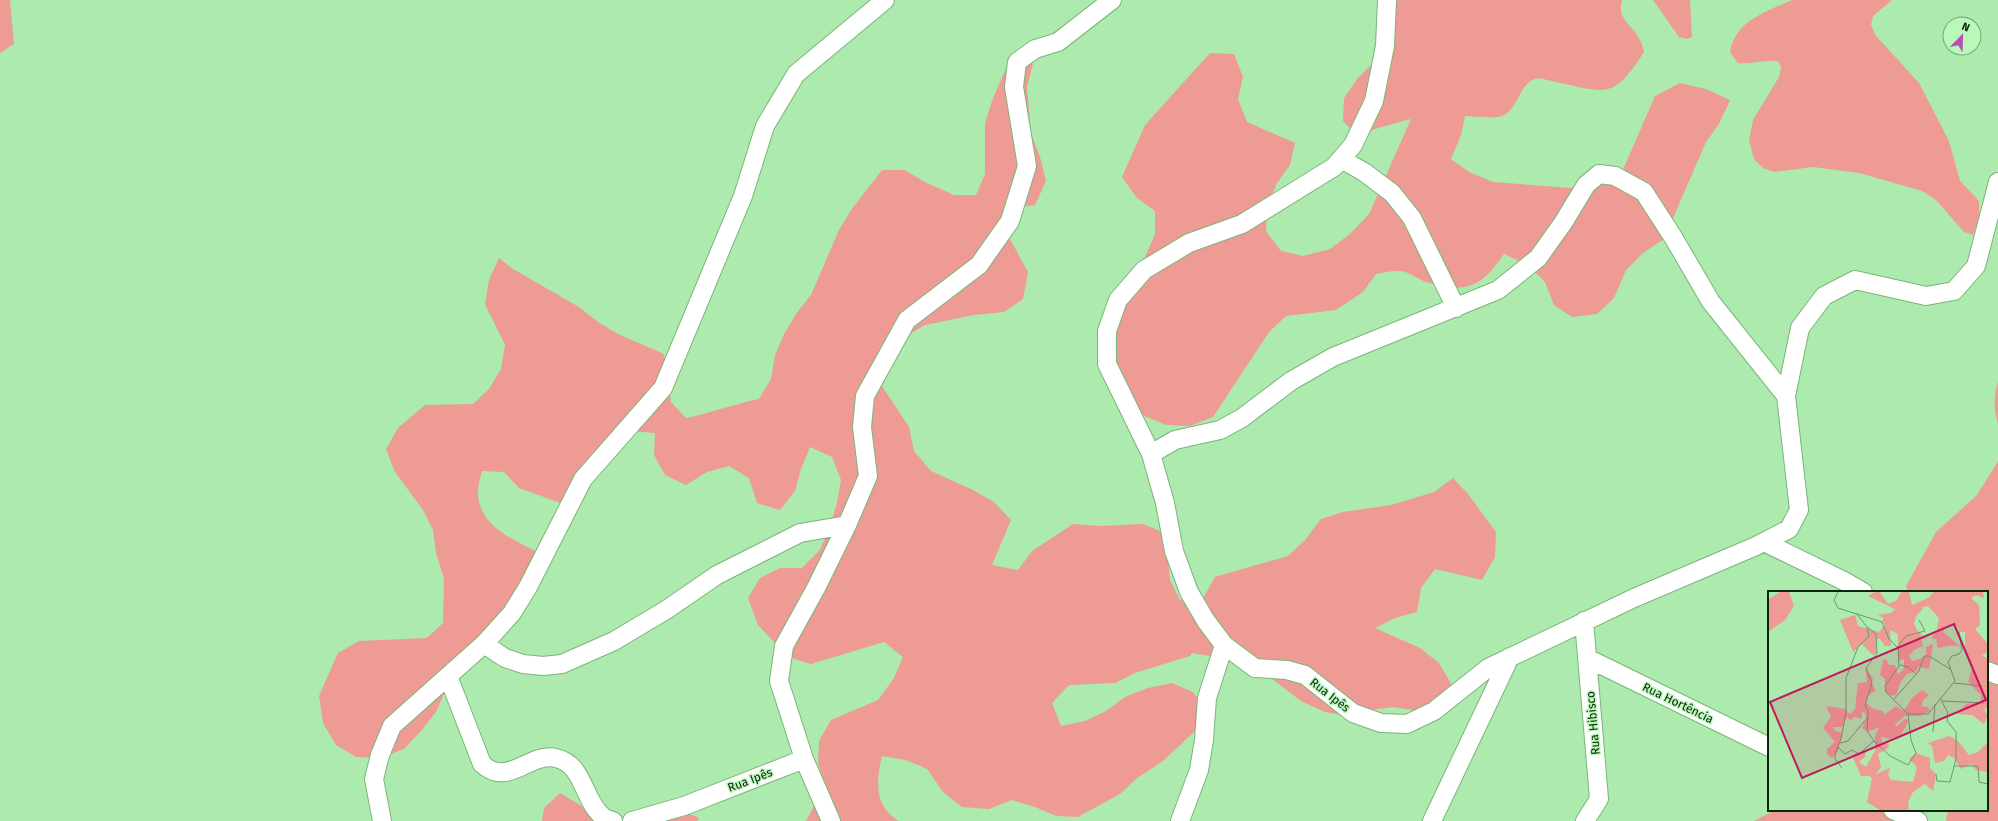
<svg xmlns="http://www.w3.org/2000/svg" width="1998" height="821" font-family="'Fira Sans',sans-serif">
  <rect width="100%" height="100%" fill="#adeaad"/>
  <path fill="#ee9b95" d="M0,0H10L14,44L0,53Z
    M1383,0H1622C1616,20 1633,25 1640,40C1642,44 1643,48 1644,52C1613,100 1607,93 1556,82C1550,81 1540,77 1535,79C1518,85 1519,109 1502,116C1495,119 1474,116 1465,116L1461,135L1451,159L1469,172L1493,182L1571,188L1599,181L1622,172L1655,96L1680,83L1706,89L1730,100L1719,124L1706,142L1664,239L1643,253L1626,270L1614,298L1597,314L1572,317L1554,305L1545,282L1528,265L1504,254C1480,288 1467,294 1426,282C1418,279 1409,272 1401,271C1393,270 1384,273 1376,274L1363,292L1336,310L1286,316L1269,332L1213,417L1190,426L1166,425L1142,415L1127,394L1114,369L1110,325L1134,282L1155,234V211L1137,198L1122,177L1145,125L1210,53L1234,54L1243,77L1238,99L1247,122L1295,143L1290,165L1277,183L1267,207L1266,231L1281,251L1303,256L1330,249L1350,234L1369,214L1411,119L1375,129L1359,137L1343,121L1344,98L1357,79L1373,63Z
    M1653,0H1690L1692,37L1687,39L1679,37Z
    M1792,0H1892L1873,16L1871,25L1876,36L1919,83L1949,141L1960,181L1979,201V219L1973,235L1964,232L1936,200L1922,191L1859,173L1813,167L1774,172L1763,168L1754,159L1749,140L1753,120L1779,77L1781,68L1779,62C1766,58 1752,65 1738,63L1730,52C1736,20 1766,12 1792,0Z
    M1012,55L1033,64L1027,87L1031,133L1040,157L1046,181L1035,205L1012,208L1005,230L1028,272L1023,299L1004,312L974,315L925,325L903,338L882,386L909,427L914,451L931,471L973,490L994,502L1011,520L992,565L1018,570L1032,551L1073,524L1098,526L1143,524L1165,533L1170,580L1180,600H1202L1215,577L1288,556L1305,540L1321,519L1343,512L1391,505L1434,492L1453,478L1468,494L1496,532L1495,557L1482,580L1435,569L1421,588L1417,612L1395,618L1375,628L1420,648L1439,663L1452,685L1439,705L1418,711L1394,707L1370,710L1349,716L1325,712L1301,701L1260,670L1215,657L1192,653L1190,656L1135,673L1115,683L1069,685L1052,703L1061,726L1085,721L1106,711L1125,697L1148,688L1172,683L1193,692L1207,711L1195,731L1163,761L1136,779L1120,794L1078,817L1056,816L1035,807L1012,800L989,809L962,807L943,792L927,769L906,760L882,756C876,781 874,806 899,821H806L825,785L818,763L819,741L831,720L878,700L894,678L903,657L884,642L811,664L788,657L758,625L748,598L760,578L780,568H802L820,550L830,526L837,503L841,480L832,457L810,447L801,469L795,491L780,510L757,503L749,478L729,466L707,472L686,485L665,475L654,455L655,433L630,431L563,504L519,488L504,472L482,471C480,479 477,489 478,496C482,531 519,541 546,557L445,691L436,712L421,731L404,749L381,758L356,757L336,745L323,723L319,696L338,653L359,641L427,638L443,623L444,579L436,553L433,530L423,510L395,472L386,449L398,428L425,405L473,404L489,389L501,369L505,345L485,304L489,280L499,258L513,269L579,307L598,322L618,334L664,354L671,402L686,418C711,413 734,404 759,399L771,379L775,355L784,334L796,314L811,295L839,230L851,210L882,170H904L927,183L954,195H976L985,174V123L993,98Z
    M1998,382V424C1994,409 1993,397 1998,382Z
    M1998,461V821H1946L1948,810H1987V592H1908L1906,586L1936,532L1977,495Z
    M560,793L580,805L596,821H542L544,808Z
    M677,809L699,818L697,821H650Z
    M1775,810H1887L1899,821H1754Z"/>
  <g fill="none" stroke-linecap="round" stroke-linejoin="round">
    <g stroke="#7ab57a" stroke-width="20">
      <path id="street" d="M1387,0L1385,46L1374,101L1353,145L1334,167L1242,224L1189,243L1144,270L1118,300L1107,331V364L1151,454L1165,503L1174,551L1189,592L1206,621L1224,645L1255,668L1287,670L1305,675L1353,713L1381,723L1407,724L1434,711L1488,668L1634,598L1756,546L1789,529L1799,510L1786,396L1800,328L1824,296L1855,280L1926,296L1954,291L1976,266L1998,182
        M1341,159L1364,172L1392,193L1412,218L1456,308
        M1151,454L1175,440L1220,430L1242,418L1291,381L1333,357L1498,290L1538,258L1563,223L1586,185L1599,174L1615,176L1644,192L1673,237L1711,302L1786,396
        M1764,542L1844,581L1863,592
        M1584,621L1599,799L1585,821
        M484,644L505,658L523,664L543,666L562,664L614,641L666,610L717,575L800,533L847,525
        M1587,658L1769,747
        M1987,671L1998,675
        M448,676L482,764C508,788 529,752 556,758C584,764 583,800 602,816C605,819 610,820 613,821
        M804,759L779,681L784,646L816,588L847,525L868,476L862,427L865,396L907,320L979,265L1010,221L1027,166L1014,87L1017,62L1035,49L1058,42L1112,0
        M1893,810L1918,821
        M382,821L374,779L380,755L392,726L484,644L512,613L528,587L583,479L663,388L743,196L765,126L796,74L885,0
        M632,821L684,806L804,759L831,821
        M1180,821L1199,770L1204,740L1207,698L1224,645
        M1432,821L1510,657"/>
    </g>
    <use href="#street" stroke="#fff" stroke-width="18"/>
  </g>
  <g text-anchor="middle" stroke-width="3" stroke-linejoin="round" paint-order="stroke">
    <g font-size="12" fill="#0c230c" stroke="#baf8ba">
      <text transform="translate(1330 695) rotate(38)" y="4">Rua Ipês</text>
      <text transform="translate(1678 703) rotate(26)" y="4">Rua Hortência</text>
      <text transform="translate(1593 723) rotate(-95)" y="4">Rua Hibisco</text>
      <text transform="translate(750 780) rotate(-21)" y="4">Rua Ipês</text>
    </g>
  </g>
  <g transform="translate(1768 591)">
    <rect width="220" height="220" fill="#adeaad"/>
    <path d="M12,1H21L26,15L17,29L0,41V8ZM107,1H112L120,13L129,9L133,1H141L144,14L160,7L166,1H215L216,7L208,4L203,7L211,14L212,34L207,38L220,53V61L214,64L220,68V116L216,119L220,125L216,133L204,124L189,123L198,113L213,112V104L200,91L204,76L197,57V41H192L188,34L178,35L175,41L193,56L186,54L170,57L168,48L163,47L169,39L171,27L160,15L153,17L155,18L148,25L146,32L149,39L159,49L152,44L155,55L146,59L141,65L144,70L154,67L158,64V56L165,53L161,78L150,76L149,80L139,83L133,90L128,104L123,105L117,100V88L112,84L115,69L118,68L121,74H127L130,84L136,77V68L130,70V43L122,39L123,55H117L112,48H108V62L105,64L94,53L85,61L72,29L87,24L90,35L111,41L117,34L114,29L116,27L110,24L123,22L127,18L100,5ZM97,77L105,87L104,93L108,99L100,105L98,112L106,118L115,120L116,124L128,115L136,120L144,107L154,99L161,104L156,108L153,115L160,116L162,120L152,125H137L127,133L128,136L137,128L141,129L133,144L122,148L113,146L114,151L121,153L120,157L110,163L113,176L108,183L122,177L120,184L123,189L145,191L149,176L141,168L148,162L162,167V177L168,183L165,200L157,193L145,201L140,211L141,218L137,219H112L99,211L104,187L101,185H93L84,164L98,159L97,166L91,171L98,176L107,160V145L111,136L100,141L94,137L99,127L96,121H94V128L87,126L82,129L79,126L74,136H65L67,140L74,141L70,160L64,167L59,163V158L67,151L55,137L63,126L58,115L77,118L82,123L87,118L90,92L99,91ZM181,145L189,149L201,164L210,161L220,151V181L208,179L203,173L193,178L186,167L180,164L176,170L167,172L164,155L160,152Z" fill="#ee9b95"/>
    <path fill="none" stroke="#6d9a6d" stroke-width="1" d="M70,1L66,9L70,17L114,31L121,48L130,57M99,36L108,43L109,62L98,77L104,92L97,114L100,121L99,140L106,150M132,74L140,76L148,83M186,92L214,95M126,108L151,80L156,65H161L182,78M174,110L216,112M140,123L118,101L117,95L131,75L130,55L138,45L157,40L151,29M140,123H160L187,90L180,71L184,65L191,63L194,59L191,40M165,141L167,113M72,152L80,150L100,126M70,156L77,163L84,159L91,163L106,150L122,165L140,174L148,162L143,149L140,123M186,175H210L211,191L220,193M74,177L67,168V163L73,148L78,121V87L90,56L101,45L99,36L88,22M168,183L169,190L182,191L188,168V141L179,130L180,122L172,107"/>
    <path fill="#c2185b" fill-opacity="0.15" stroke="#c2185b" stroke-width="2" d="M186,33L218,109L34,187L2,111Z"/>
    <rect width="220" height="220" fill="none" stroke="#0c230c" stroke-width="2"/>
  </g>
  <g transform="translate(1962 36) rotate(23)"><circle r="19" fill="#baf8ba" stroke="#74a374"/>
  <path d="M0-3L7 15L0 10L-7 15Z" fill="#b352bb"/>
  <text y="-6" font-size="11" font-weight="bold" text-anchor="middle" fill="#0c230c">N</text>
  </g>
</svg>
